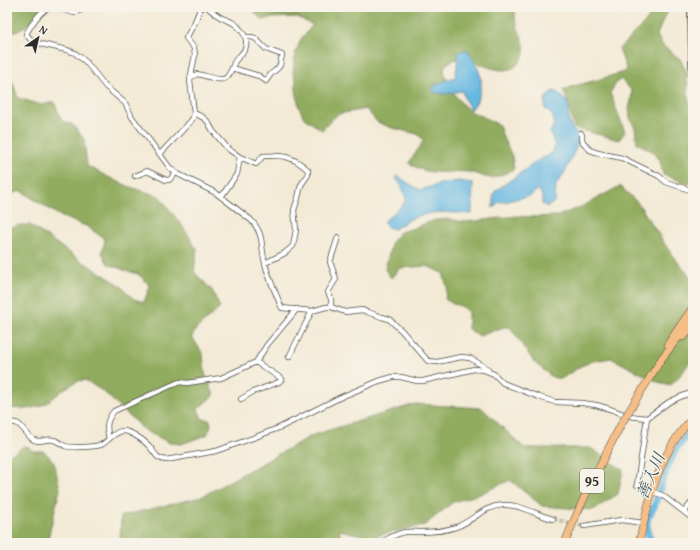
<svg xmlns="http://www.w3.org/2000/svg" width="700" height="550" font-family="'Gentium Book Plus','Noto Serif JP',serif">
  <rect width="100%" height="100%" fill="#f7f3e8"/>
  <filter id="ink" filterUnits="userSpaceOnUse"><feTurbulence type="fractalNoise" baseFrequency=".025" numOctaves="2"/><feDisplacementMap in="SourceGraphic" scale="8" xChannelSelector="R" yChannelSelector="G"/><feConvolveMatrix kernelMatrix="1 2 1 2 8 2 1 2 1" color-interpolation-filters="sRGB"/></filter>
  <filter id="wash" filterUnits="userSpaceOnUse"><feTurbulence type="fractalNoise" baseFrequency=".012" numOctaves="4" result="noise"/><feDisplacementMap in="SourceGraphic" scale="16" xChannelSelector="R" yChannelSelector="G"/><feGaussianBlur stdDeviation="0.9" result="paint"/><feColorMatrix in="noise" values="0 0 0 0 0 0 0 0 0 0 0 0 0 0 0 0 0 1.4 0 .05"/><feComposite in="paint" operator="in"/></filter>
  <g filter="url(#wash)">
    <rect width="100%" height="100%" fill="#f3ead5"/>
    <path fill="#91ac5e" stroke="#5e6c44" d="M7,7H51L18,31L7,32Z
      M253,7H516C510,31 536,43 518,64C508,76 487,67 475,62C472,61 467,58 464,58C457,58 445,62 444,69C444,73 449,86 451,89C453,93 465,108 469,110C471,112 474,113 477,114C484,118 492,121 499,125L504,140L512,156L514,169C508,172 496,178 490,178C483,177 476,173 469,172C446,170 431,178 409,163L424,140L417,134L392,128L377,122L366,109L338,114L322,130L304,118L299,107L296,90V80L293,73L295,54L301,39L313,25L297,17L272,18L262,20L252,9Z
      M645,7H670L669,10L663,20L657,35L659,39L663,46L680,59L687,73L688,95L693,126V185L663,175L660,160L652,151L637,143L635,128L630,118L629,108L631,101L632,91L621,79L617,82L610,93L625,132L619,140L574,128L567,99L563,90L574,86L597,80L627,71L619,49L635,32L644,24L649,17L648,13Z
      M7,65L18,98L42,105L54,102L62,121L73,125L84,139L87,166L116,181L133,188L159,196L181,224L189,236L193,244L197,249L194,272L212,290L220,308L196,329L192,337L203,354L205,374L214,395L198,409L202,419L210,420L211,426L207,435L181,444L170,443L144,430L104,392L85,380L78,381L64,389L47,403L40,406L27,409L7,408V227H14L20,225H30L80,260L120,285L134,299L144,302L150,286L138,274L127,271L108,264L102,253L105,239L86,226L62,217L21,191L7,195Z
      M620,186L638,203L672,255L693,280V357L683,372L671,385L658,382L611,358L593,361L581,366L561,379L552,377L534,362L510,327H504L480,336L468,329V312L461,306L453,304L445,299L447,287L443,273L427,266L400,268L391,278L385,269L392,241L400,232L414,228L424,224L435,220L450,219L462,222L475,221L517,216L531,217L558,216L583,206Z
      M415,404L482,408L524,448H591L623,470L618,494L593,510L542,506L510,480L480,494L453,502L425,525L371,537L339,530L342,543H120L121,516L201,497L313,435Z
      M24,446L29,447L32,451H44L54,462L60,489L47,543H7V457Z"/>
    <path fill="#66b8e2" stroke="#487286" d="M467,49C471,56 476,64 479,71C484,84 480,99 471,110L465,100L462,91L444,94L431,92L435,85L455,77L457,67L458,53Z
      M552,91L557,92C560,95 566,99 568,104C570,111 567,119 571,126C574,132 577,132 580,139L565,172L556,185L555,201L548,207L542,204V197L539,189L530,196L516,199L504,202H500L496,204L495,207H492L494,203L493,196L495,191L540,159L550,155L555,146L550,132L554,124L553,116L545,109V99Z
      M397,175L408,183L420,190L440,184L458,181L473,183L472,214C442,212 420,209 395,229L387,227L383,222L403,205L406,199L402,187L396,178Z"/>
    <g fill="none" stroke-linecap="round" stroke-linejoin="round">
      <path stroke="#66b8e2" stroke-width="7" d="M655,543L651,540L648,534L647,523L648,517L654,507L663,478L675,451L691,430L693,423"/>
    </g>
  </g>
  <g filter="url(#ink)">
    <g fill="none" stroke-linecap="round" stroke-linejoin="round">
      <path stroke="#cbc4b3" stroke-width="4.5" stroke-dasharray="4.5 2" stroke-linecap="butt" d="M553,519L584,526"/>
      <g stroke="#494844" stroke-width="6">
        <path id="street" d="M49,7C39,12 32,24 26,34L31,40L41,44L67,50L75,53L86,62L106,87L125,103L132,117L170,168L176,173L216,193L251,220C265,235 260,245 265,263C268,277 275,291 280,304L282,308L312,311L326,307H331L345,312L362,310L367,312L382,317L389,319L402,331L428,361L437,362L461,357L470,358L488,369
          M52,7H55L74,13L81,10L83,7
          M232,68L259,76L266,81L271,74L278,68L280,65L282,55L266,49L255,38L251,37H246
          M190,78L197,74C204,75 218,81 224,79C231,76 232,66 235,61C239,56 245,52 246,46C247,39 245,34 240,29C235,22 229,21 222,18C216,15 212,11 207,7
          M194,113L204,118L208,122L213,131L228,149L240,157L256,164L263,156C283,155 293,156 308,170V175L301,185L298,198L294,210L296,230L293,246L285,253L265,263
          M581,133L582,135V139L583,142L590,150L598,153L622,158L659,176L666,182L693,191
          M160,154L190,122L193,118L194,113L190,80L195,55L194,48L186,38L194,24L201,7
          M135,176L147,171L166,180H169L176,173
          M221,197L237,174L240,157
          M331,307V299L328,292L336,279L330,262L338,237
          M289,357L312,311
          M241,399L253,392L279,382L282,379L256,362
          M647,418L637,485L653,489
          M7,424C23,416 25,441 39,441C44,441 49,438 54,440C58,441 61,444 65,446C71,448 88,447 95,446C96,446 100,445 101,445C109,441 115,430 124,431C132,432 145,441 150,447C156,454 155,458 166,460L216,451L253,438L281,427L341,397L379,381L393,377H401L417,381H423L474,369L484,370L494,374L503,383L539,397L555,402L582,403L596,405L610,409L629,416L647,418L669,402L680,397L693,392
          M109,439C106,426 106,421 114,411L179,382L187,383L221,378L256,362L267,345L297,309
          M652,492L662,495L693,519
          M684,512L693,501
          M584,526L621,520L644,523
          M379,543C386,540 394,535 401,533C407,531 413,532 420,532C431,532 445,531 456,527C473,521 484,506 503,505C521,504 536,515 553,519"/>
      </g>
      <g stroke="#494844" stroke-width="8">
        <path id="secondary" d="M691,7L693,95"/>
      </g>
      <g stroke="#494844" stroke-width="8">
        <path id="primary" d="M683,337L693,328
          M668,344L693,307
          M629,411L662,358L693,319
          M565,543C581,501 602,460 623,421
          M639,543C649,499 660,450 693,418"/>
      </g>
      <use href="#street" stroke="#fff" stroke-width="4.5"/>
      <use href="#secondary" stroke="#fbe5cf" stroke-width="6"/>
      <use href="#primary" stroke="#f6be87" stroke-width="7"/>
      <g stroke="#494844" stroke-width="8" stroke-linecap="butt">
        <path id="primary-bridge" d="M623,421L629,411"/>
      </g>
      <use href="#primary-bridge" stroke="#f6be87" stroke-width="7"/>
    </g>
  </g>
  <g text-anchor="middle" stroke-width="3" stroke-linejoin="round" paint-order="stroke">
    <rect fill="#f7f3e8" stroke="#686764" stroke-width="1" x="580" y="469" width="24" height="24" rx="3"/>
    <g font-size="14" font-weight="bold" fill="#2b2b2b">
      <text x="592" y="486">95</text>
    </g>
    <g font-size="16" font-style="italic" fill="#3d5562" stroke="#f7f3e8">
      <text transform="translate(650 476) rotate(-67)" y="6">善入川</text>
    </g>
  </g>
  <rect width="700" height="550" fill="none" stroke="#f7f3e8" stroke-width="24"/>
  <g transform="translate(38 38) rotate(34)" stroke="#f7f3e8" stroke-width="3" paint-order="stroke">
  <path d="M0-3L7 15L0 10L-7 15Z" fill="#2b2b2b"/>
  <text y="-6" font-size="11" font-weight="bold" text-anchor="middle" fill="#2b2b2b">N</text>
  </g>
</svg>
